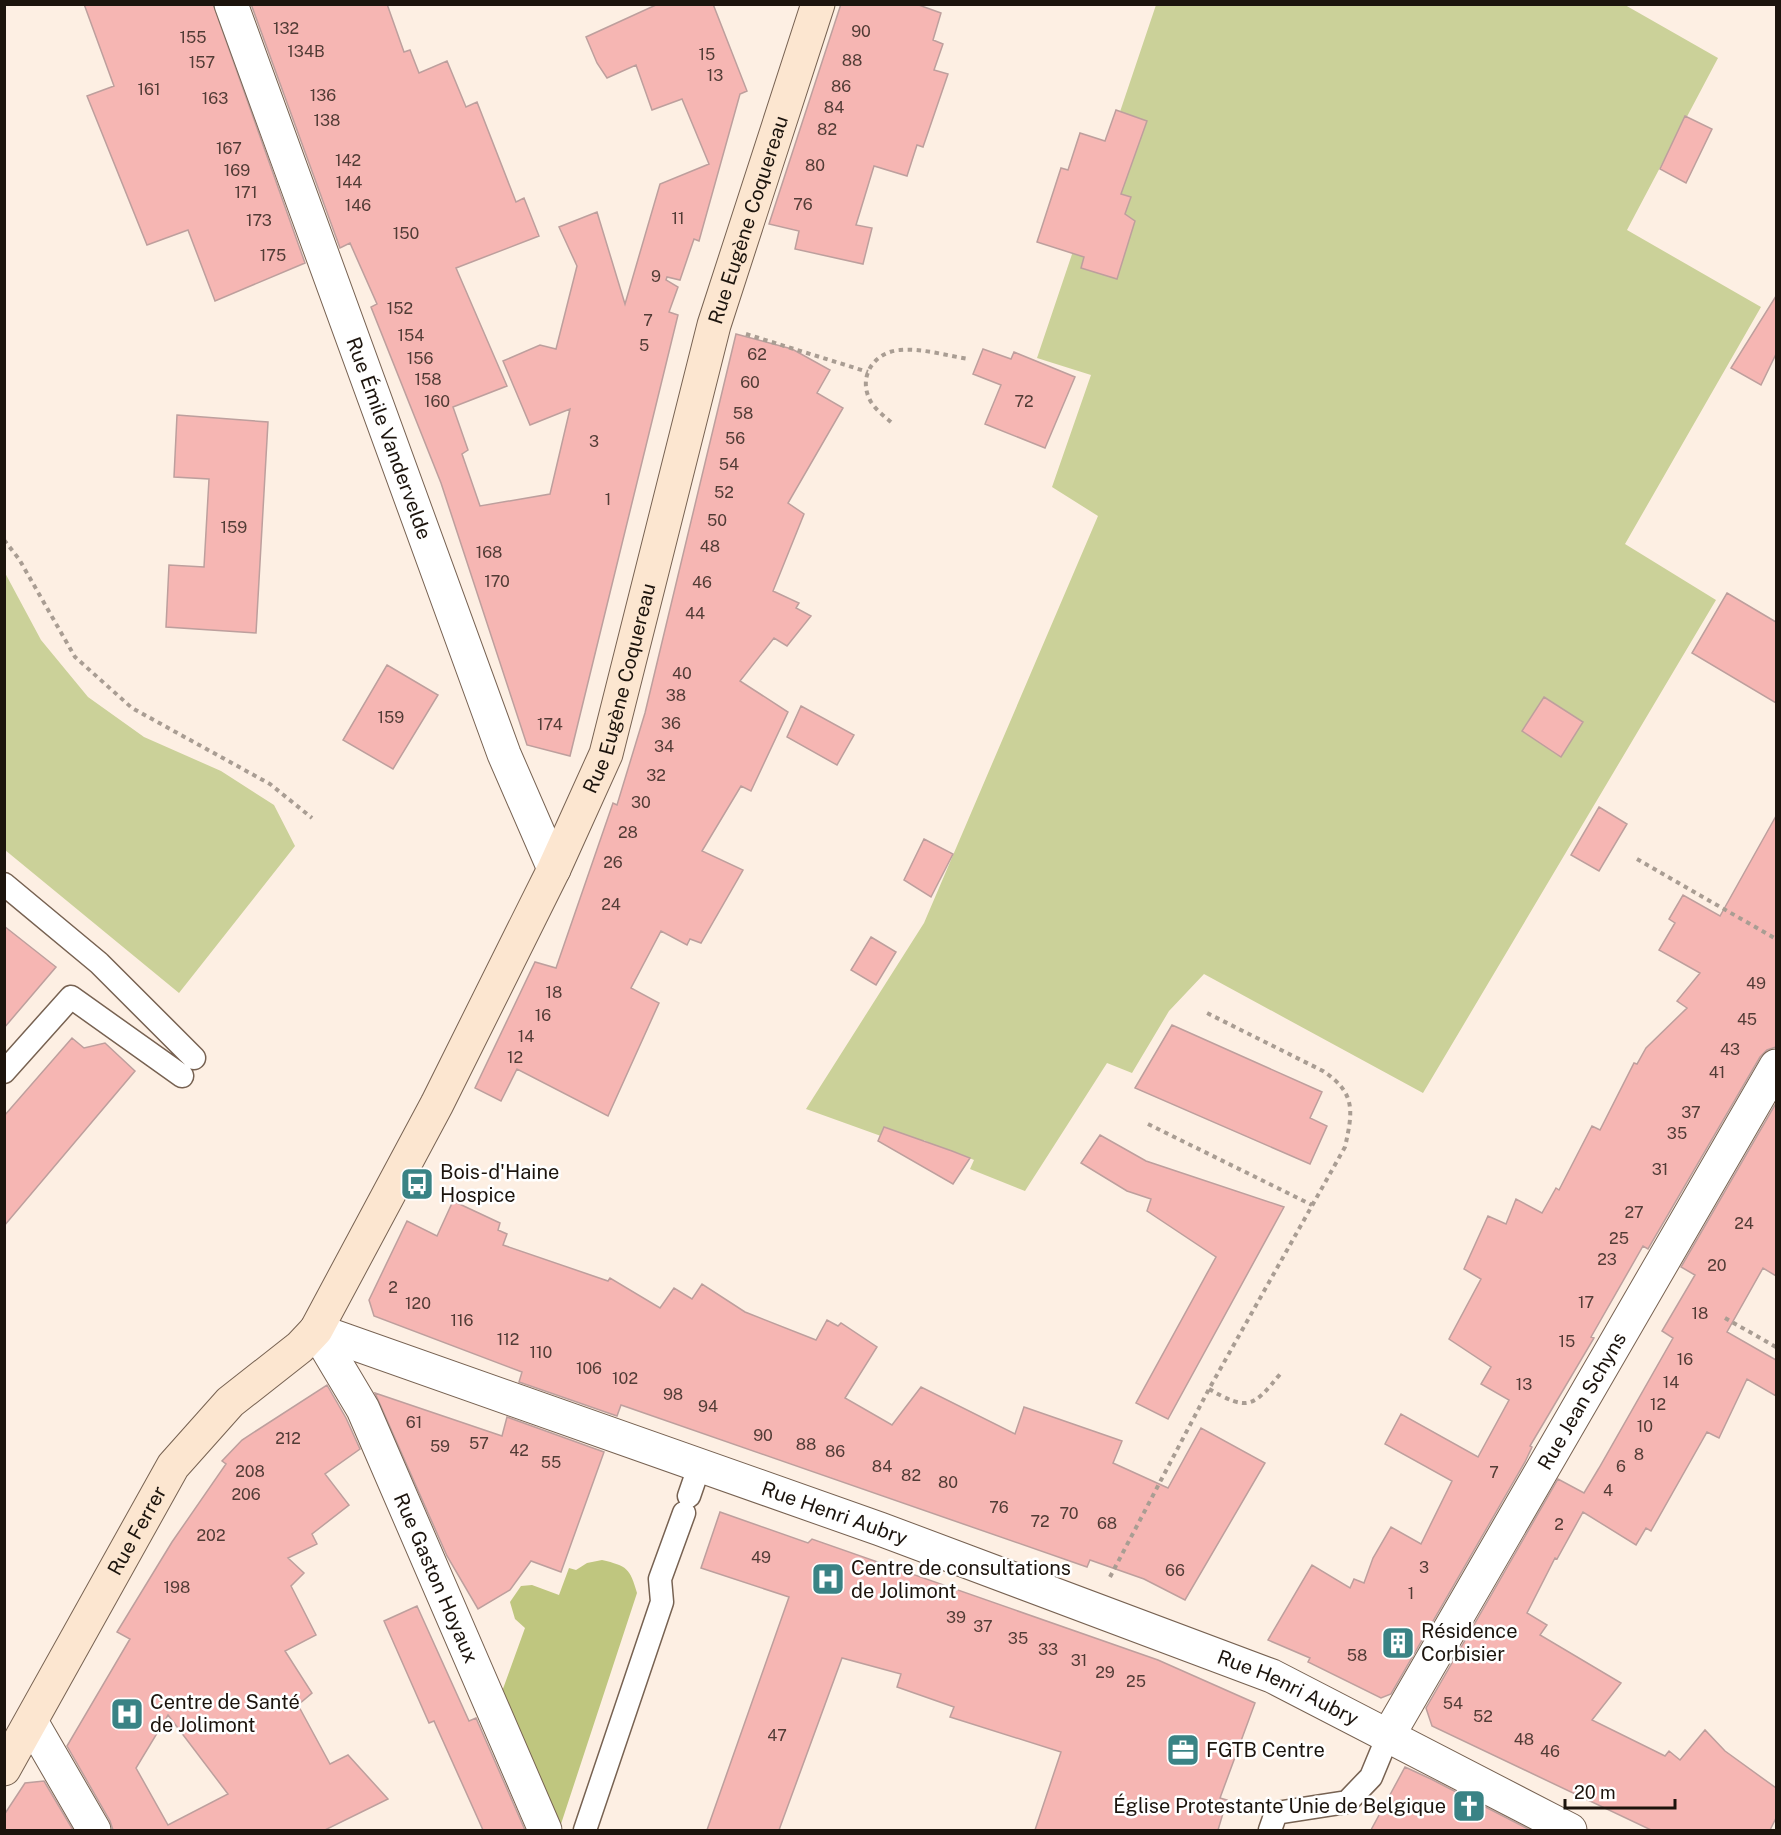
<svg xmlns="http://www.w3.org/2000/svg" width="1781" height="1835" font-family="'Public Sans',sans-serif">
  <rect width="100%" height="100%" fill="#fdefe3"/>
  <path fill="#cbd199" d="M1156,5H1625L1718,58L1627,230L1761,307L1625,544L1716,600L1423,1093L1204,974L1169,1011L1132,1073L1107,1063L1025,1191L970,1169L974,1160L950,1150L948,1153L924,1140L917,1149L806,1109L924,923L1098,516L1052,487L1091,375L1037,358Z
    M4,571L41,640L88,697L144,737L221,771L274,805L295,846L179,993L5,850Z"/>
  <path fill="#bfc67f" d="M602,1560C627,1566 630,1568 637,1593L561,1824L554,1830L500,1697L525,1628L515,1619L510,1602L521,1586L532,1585L559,1595L569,1568L576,1570L587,1563Z"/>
  <path fill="#f6b6b3" stroke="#bd9f9d" stroke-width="1.5" fill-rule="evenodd" d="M84,4H213L305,263L215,301L188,230L147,245L87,96L114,86Z
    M251,4H387L404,52L410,50L419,73L447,61L466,107L477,102L516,202L524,198L539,236L456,268L507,386L453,407L468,450L462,454L480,506L550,494L570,409L530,425L503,361L540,345L556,349L577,266L559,227L597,212L625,304L660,184L709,164L682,99L652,110L636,65L607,78L597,63L586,37L658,4H713L747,91L740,94L699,241L694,239L680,280L667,277L666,280L678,287L669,312L678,315L570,756L527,745L441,483L371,307L377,304L350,243L340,248Z
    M841,4H916L941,13L933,40L943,44L934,70L948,74L923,147L917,145L907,176L874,166L856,225L872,228L863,264L795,249L799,231L769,224Z
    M1116,110L1147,121L1121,194L1131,197L1125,214L1135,221L1117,279L1081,268L1084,257L1037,242L1061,168L1068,170L1080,133L1105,141Z
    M1685,116L1712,129L1686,183L1660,169Z
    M1776,296V354L1761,385L1731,368Z
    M736,334L792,349L830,370L817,393L843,408L788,503L804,514L773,591L799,603L796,608L811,616L787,646L774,638L740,681L788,712L751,791L741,786L702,851L743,870L701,943L690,939L687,945L661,931L631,988L659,1003L608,1116L517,1069L501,1101L475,1088L535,962L556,968L613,803L617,805L645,713Z
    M983,349L1011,359L1014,352L1075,377L1045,448L985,424L1001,385L973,374Z
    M177,415L268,422L256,633L166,627L169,565L204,567L209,479L174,477Z
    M1727,593L1776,622V703L1692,653Z
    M387,665L438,695L393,769L343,740Z
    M1544,697L1583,722L1561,757L1522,731Z
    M801,706L854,735L837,765L787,737Z
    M1599,807L1627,824L1599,871L1571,855Z
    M1776,816V1047L1767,1050L1760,1057L1648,1249L1643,1246L1591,1337L1594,1338L1530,1446L1532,1447L1525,1462L1391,1694L1381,1698L1308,1662L1310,1658L1268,1640L1312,1565L1350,1588L1354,1579L1364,1583L1373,1558L1391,1527L1421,1544L1452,1481L1385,1444L1401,1414L1478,1457L1509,1400L1481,1384L1491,1367L1449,1339L1481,1279L1464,1269L1488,1216L1506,1224L1516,1199L1542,1213L1556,1188L1559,1190L1592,1126L1600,1130L1634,1063L1637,1064L1646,1048L1687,1008L1677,1001L1700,973L1659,950L1675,923L1669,919L1683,895L1720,916Z
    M924,839L953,854L931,897L904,880Z
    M4,926L56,967L4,1028Z
    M871,937L896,952L876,985L851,970Z
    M1172,1025L1322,1092L1310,1118L1327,1126L1310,1164L1135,1088Z
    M72,1038L84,1048L105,1043L135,1071L4,1226V1116Z
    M1776,1103V1276L1763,1268L1727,1332L1776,1360V1396L1747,1379L1719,1438L1707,1432L1651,1531L1646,1528L1636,1545L1583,1512L1557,1559L1555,1558L1527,1613L1547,1625L1540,1635L1621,1683L1592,1720L1665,1756L1669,1751L1680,1760L1705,1730L1725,1751L1776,1788V1818L1770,1830H1651L1432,1726L1426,1708L1558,1479L1584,1493L1599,1468L1673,1338L1662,1331L1695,1275L1681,1267Z
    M884,1127L952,1151L970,1158L953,1184L878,1141Z
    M1100,1135L1146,1161L1284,1207L1168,1419L1136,1403L1216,1257L1147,1211L1151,1199L1127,1191L1081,1163Z
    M453,1201L500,1223L498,1230L507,1234L503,1245L608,1281L610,1278L660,1308L674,1288L692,1299L702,1284L745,1312L816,1340L827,1320L838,1326L841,1323L877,1347L845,1398L892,1425L921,1387L1015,1434L1024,1407L1122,1441L1113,1463L1168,1488L1201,1428L1265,1463L1185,1600L1144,1579L1090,1560L1087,1567L621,1405L617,1416L519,1382L522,1372L374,1316L369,1300L407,1221L437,1236Z
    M327,1385L346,1418L360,1449L325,1474L349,1505L312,1534L317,1544L288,1558L304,1573L291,1586L316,1635L285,1651L312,1693L298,1705L330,1764L348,1755L388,1799L325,1830H113L110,1821L67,1746L130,1639L117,1632L172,1542L226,1464L222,1461L242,1440ZM168,1715L228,1794L168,1825L136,1768Z
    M375,1393L502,1436L507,1417L604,1452L561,1572L531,1561L510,1590L478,1609L447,1556Z
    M720,1512L808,1543L812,1539L1158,1660L1255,1703L1220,1798L1227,1800L1218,1830H1035L1061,1752L950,1717L954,1707L897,1687L901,1674L842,1658L779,1830H707L789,1597L701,1568Z
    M417,1606L469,1721L476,1718L525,1830H483L434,1721L429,1723L384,1621Z
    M1405,1767L1431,1779L1530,1830H1371Z
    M44,1781L73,1830H4V1815L25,1783Z"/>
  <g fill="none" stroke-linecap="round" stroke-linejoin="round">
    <g stroke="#776252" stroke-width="25">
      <path id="lane" d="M4,884L99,963L194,1058
        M4,1072L71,997L182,1076
        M689,1496L699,1467
        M585,1830L662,1602L660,1579L684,1513
        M1270,1830L1276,1813L1347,1802L1371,1777L1388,1736"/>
    </g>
    <g stroke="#776252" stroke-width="35">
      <g id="street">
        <path id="s1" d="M231,4L504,754L554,869"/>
        <path id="s2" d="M316,1330L880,1529L1272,1676L1570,1830"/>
        <path id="s3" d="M316,1330L363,1409L545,1830"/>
        <path d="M32,1723L94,1830"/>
        <path id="s4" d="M1388,1736L1776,1066"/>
      </g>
    </g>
    <g stroke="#776252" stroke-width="35">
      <g id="secondary">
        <path id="s5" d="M4,1769L173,1466L230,1402L300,1347L316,1330L437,1104L554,869L606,754L714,325L818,4"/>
      </g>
    </g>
    <path stroke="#a99d93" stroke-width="4" stroke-dasharray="4.5 4.5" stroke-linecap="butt" d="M746,334L868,372
      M891,422C884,416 876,410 871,402C857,378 873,352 900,350C922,348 948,356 969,359
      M4,540L19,559L75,657L132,708L270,784L312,818
      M1637,859L1776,939
      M1148,1124L1312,1205
      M1725,1318L1776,1347
      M1209,1389C1249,1412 1253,1407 1281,1373
      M1110,1577L1209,1389L1345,1147C1353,1111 1356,1093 1323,1071L1205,1012"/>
    <use href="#lane" stroke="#fff" stroke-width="22"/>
    <use href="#street" stroke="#fff" stroke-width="33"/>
    <use href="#secondary" stroke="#fce6d0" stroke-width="33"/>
  </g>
  <defs>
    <g id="bus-square" transform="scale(1.725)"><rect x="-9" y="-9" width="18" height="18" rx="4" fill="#3a8385" stroke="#fff"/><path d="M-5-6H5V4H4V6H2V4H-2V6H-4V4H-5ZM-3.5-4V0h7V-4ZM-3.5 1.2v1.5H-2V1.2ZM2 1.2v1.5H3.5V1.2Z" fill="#fff"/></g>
    <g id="hospital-square" transform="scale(1.725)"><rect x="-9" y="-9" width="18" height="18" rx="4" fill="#3a8385" stroke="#fff"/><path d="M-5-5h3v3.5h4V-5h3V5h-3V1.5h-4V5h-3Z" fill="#fff"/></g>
    <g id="building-square" transform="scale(1.725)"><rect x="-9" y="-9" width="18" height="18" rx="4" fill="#3a8385" stroke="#fff"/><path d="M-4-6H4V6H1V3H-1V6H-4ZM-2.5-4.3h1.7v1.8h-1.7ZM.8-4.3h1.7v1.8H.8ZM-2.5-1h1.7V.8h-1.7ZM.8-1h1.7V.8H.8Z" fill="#fff"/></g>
    <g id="office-square" transform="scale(1.725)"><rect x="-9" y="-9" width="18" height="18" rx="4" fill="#3a8385" stroke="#fff"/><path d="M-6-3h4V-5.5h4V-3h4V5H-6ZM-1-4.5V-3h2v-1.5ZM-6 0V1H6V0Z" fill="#fff"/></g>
    <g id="church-square" transform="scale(1.725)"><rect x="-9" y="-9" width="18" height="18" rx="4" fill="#3a8385" stroke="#fff"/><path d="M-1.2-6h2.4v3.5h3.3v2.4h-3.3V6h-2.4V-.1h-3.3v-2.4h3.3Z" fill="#fff"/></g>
  </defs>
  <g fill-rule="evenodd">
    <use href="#bus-square" x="417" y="1184"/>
    <use href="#hospital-square" x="828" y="1579"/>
    <use href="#building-square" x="1398" y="1643"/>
    <use href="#hospital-square" x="127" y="1714"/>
    <use href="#office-square" x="1183" y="1750"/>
    <use href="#church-square" x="1469" y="1806"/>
  </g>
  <g text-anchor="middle" stroke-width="5" stroke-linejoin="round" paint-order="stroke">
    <g font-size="16" fill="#523c36">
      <text x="286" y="34">132</text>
      <text x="861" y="37">90</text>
      <text x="193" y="43">155</text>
      <text x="306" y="57">134B</text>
      <text x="707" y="60">15</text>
      <text x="852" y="66">88</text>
      <text x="202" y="68">157</text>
      <text x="715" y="81">13</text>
      <text x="841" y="92">86</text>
      <text x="149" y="95">161</text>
      <text x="323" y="101">136</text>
      <text x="215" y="104">163</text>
      <text x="834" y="113">84</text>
      <text x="327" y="126">138</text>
      <text x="827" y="135">82</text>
      <text x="229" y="154">167</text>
      <text x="348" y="166">142</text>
      <text x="815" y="171">80</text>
      <text x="237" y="176">169</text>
      <text x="349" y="188">144</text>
      <text x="246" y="198">171</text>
      <text x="803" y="210">76</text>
      <text x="358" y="211">146</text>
      <text x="678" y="224">11</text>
      <text x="259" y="226">173</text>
      <text x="406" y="239">150</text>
      <text x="273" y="261">175</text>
      <text x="656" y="282">9</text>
      <text x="400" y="314">152</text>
      <text x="648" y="326">7</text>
      <text x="411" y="341">154</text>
      <text x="644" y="351">5</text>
      <text x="757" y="360">62</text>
      <text x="420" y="364">156</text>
      <text x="428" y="385">158</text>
      <text x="750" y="388">60</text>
      <text x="437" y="407">160</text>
      <text x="1024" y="407">72</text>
      <text x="743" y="419">58</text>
      <text x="735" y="444">56</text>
      <text x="594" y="447">3</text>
      <text x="729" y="470">54</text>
      <text x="724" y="498">52</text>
      <text x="608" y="505">1</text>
      <text x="717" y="526">50</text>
      <text x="234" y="533">159</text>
      <text x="710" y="552">48</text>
      <text x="489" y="558">168</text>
      <text x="497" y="587">170</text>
      <text x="702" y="588">46</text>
      <text x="695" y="619">44</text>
      <text x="682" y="679">40</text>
      <text x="676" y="701">38</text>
      <text x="391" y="723">159</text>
      <text x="671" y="729">36</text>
      <text x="550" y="730">174</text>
      <text x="664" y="752">34</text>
      <text x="656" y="781">32</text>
      <text x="641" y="808">30</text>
      <text x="628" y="838">28</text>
      <text x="613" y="868">26</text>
      <text x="611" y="910">24</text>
      <text x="1756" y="989">49</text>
      <text x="554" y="998">18</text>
      <text x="543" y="1021">16</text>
      <text x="1747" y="1025">45</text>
      <text x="526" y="1042">14</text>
      <text x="1730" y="1055">43</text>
      <text x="515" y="1063">12</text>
      <text x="1717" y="1078">41</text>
      <text x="1691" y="1118">37</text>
      <text x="1677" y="1139">35</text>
      <text x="1660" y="1175">31</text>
      <text x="1634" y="1218">27</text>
      <text x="1744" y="1229">24</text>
      <text x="1619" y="1244">25</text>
      <text x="1607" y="1265">23</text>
      <text x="1717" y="1271">20</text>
      <text x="393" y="1293">2</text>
      <text x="1586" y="1308">17</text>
      <text x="418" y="1309">120</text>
      <text x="1700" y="1319">18</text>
      <text x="462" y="1326">116</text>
      <text x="508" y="1345">112</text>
      <text x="1567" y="1347">15</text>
      <text x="541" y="1358">110</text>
      <text x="1685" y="1365">16</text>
      <text x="589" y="1374">106</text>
      <text x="625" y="1384">102</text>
      <text x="1671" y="1388">14</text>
      <text x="1524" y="1390">13</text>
      <text x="673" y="1400">98</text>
      <text x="1658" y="1410">12</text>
      <text x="708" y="1412">94</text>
      <text x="414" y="1428">61</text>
      <text x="1645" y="1432">10</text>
      <text x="763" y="1441">90</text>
      <text x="288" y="1444">212</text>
      <text x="479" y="1449">57</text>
      <text x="806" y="1450">88</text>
      <text x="440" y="1452">59</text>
      <text x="519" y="1456">42</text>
      <text x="835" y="1457">86</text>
      <text x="1639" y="1460">8</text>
      <text x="551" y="1468">55</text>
      <text x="882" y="1472">84</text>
      <text x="1621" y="1472">6</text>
      <text x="250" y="1477">208</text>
      <text x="1494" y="1478">7</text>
      <text x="911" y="1481">82</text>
      <text x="948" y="1488">80</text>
      <text x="1608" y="1496">4</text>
      <text x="246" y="1500">206</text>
      <text x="999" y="1513">76</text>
      <text x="1069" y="1519">70</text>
      <text x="1040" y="1527">72</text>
      <text x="1107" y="1529">68</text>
      <text x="1559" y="1530">2</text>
      <text x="211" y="1541">202</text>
      <text x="761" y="1563">49</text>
      <text x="1424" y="1573">3</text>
      <text x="1175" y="1576">66</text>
      <text x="177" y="1593">198</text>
      <text x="1411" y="1599">1</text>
      <text x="956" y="1623">39</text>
      <text x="983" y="1632">37</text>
      <text x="1018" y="1644">35</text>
      <text x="1048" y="1655">33</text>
      <text x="1357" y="1661">58</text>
      <text x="1079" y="1666">31</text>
      <text x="1105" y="1678">29</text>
      <text x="1136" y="1687">25</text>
      <text x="1453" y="1709">54</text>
      <text x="1483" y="1722">52</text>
      <text x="777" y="1741">47</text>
      <text x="1524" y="1745">48</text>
      <text x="1550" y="1757">46</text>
    </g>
    <g font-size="20" fill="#1c140d" stroke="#fff">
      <text dy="7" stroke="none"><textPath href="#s5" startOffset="1743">Rue Eugène Coquereau</textPath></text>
      <text dy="7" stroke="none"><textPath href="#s1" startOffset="462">Rue Émile Vandervelde</textPath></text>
      <text dy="7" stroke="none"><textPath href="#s5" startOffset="1257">Rue Eugène Coquereau</textPath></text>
      <text dy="7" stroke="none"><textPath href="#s4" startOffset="387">Rue Jean Schyns</textPath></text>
      <text dy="7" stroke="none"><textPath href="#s2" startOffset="550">Rue Henri Aubry</textPath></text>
      <text dy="7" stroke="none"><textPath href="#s5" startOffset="273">Rue Ferrer</textPath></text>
      <text dy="7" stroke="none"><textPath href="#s3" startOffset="276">Rue Gaston Hoyaux</textPath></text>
      <text dy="7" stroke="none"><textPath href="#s2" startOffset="1036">Rue Henri Aubry</textPath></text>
    </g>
    <g font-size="20" fill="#1c140d" stroke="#fff" text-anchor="start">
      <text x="440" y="1179">Bois-d'Haine<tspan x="440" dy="23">Hospice</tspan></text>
      <text x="851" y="1575">Centre de consultations<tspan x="851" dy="23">de Jolimont</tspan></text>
      <text x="1421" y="1638">Résidence<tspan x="1421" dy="23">Corbisier</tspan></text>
      <text x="150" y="1709">Centre de Santé<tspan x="150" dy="23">de Jolimont</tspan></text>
      <text x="1206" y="1757">FGTB Centre</text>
      <text x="1446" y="1813" text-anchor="end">Église Protestante Unie de Belgique</text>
    </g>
  </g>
  <rect width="1781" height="1835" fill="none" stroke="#1c140d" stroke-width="12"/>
  <path d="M1565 1799v9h110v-9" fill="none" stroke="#1c140d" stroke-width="3"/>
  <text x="1574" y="1799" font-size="18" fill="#1c140d" stroke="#ffffff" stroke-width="4.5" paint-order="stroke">20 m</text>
</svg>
